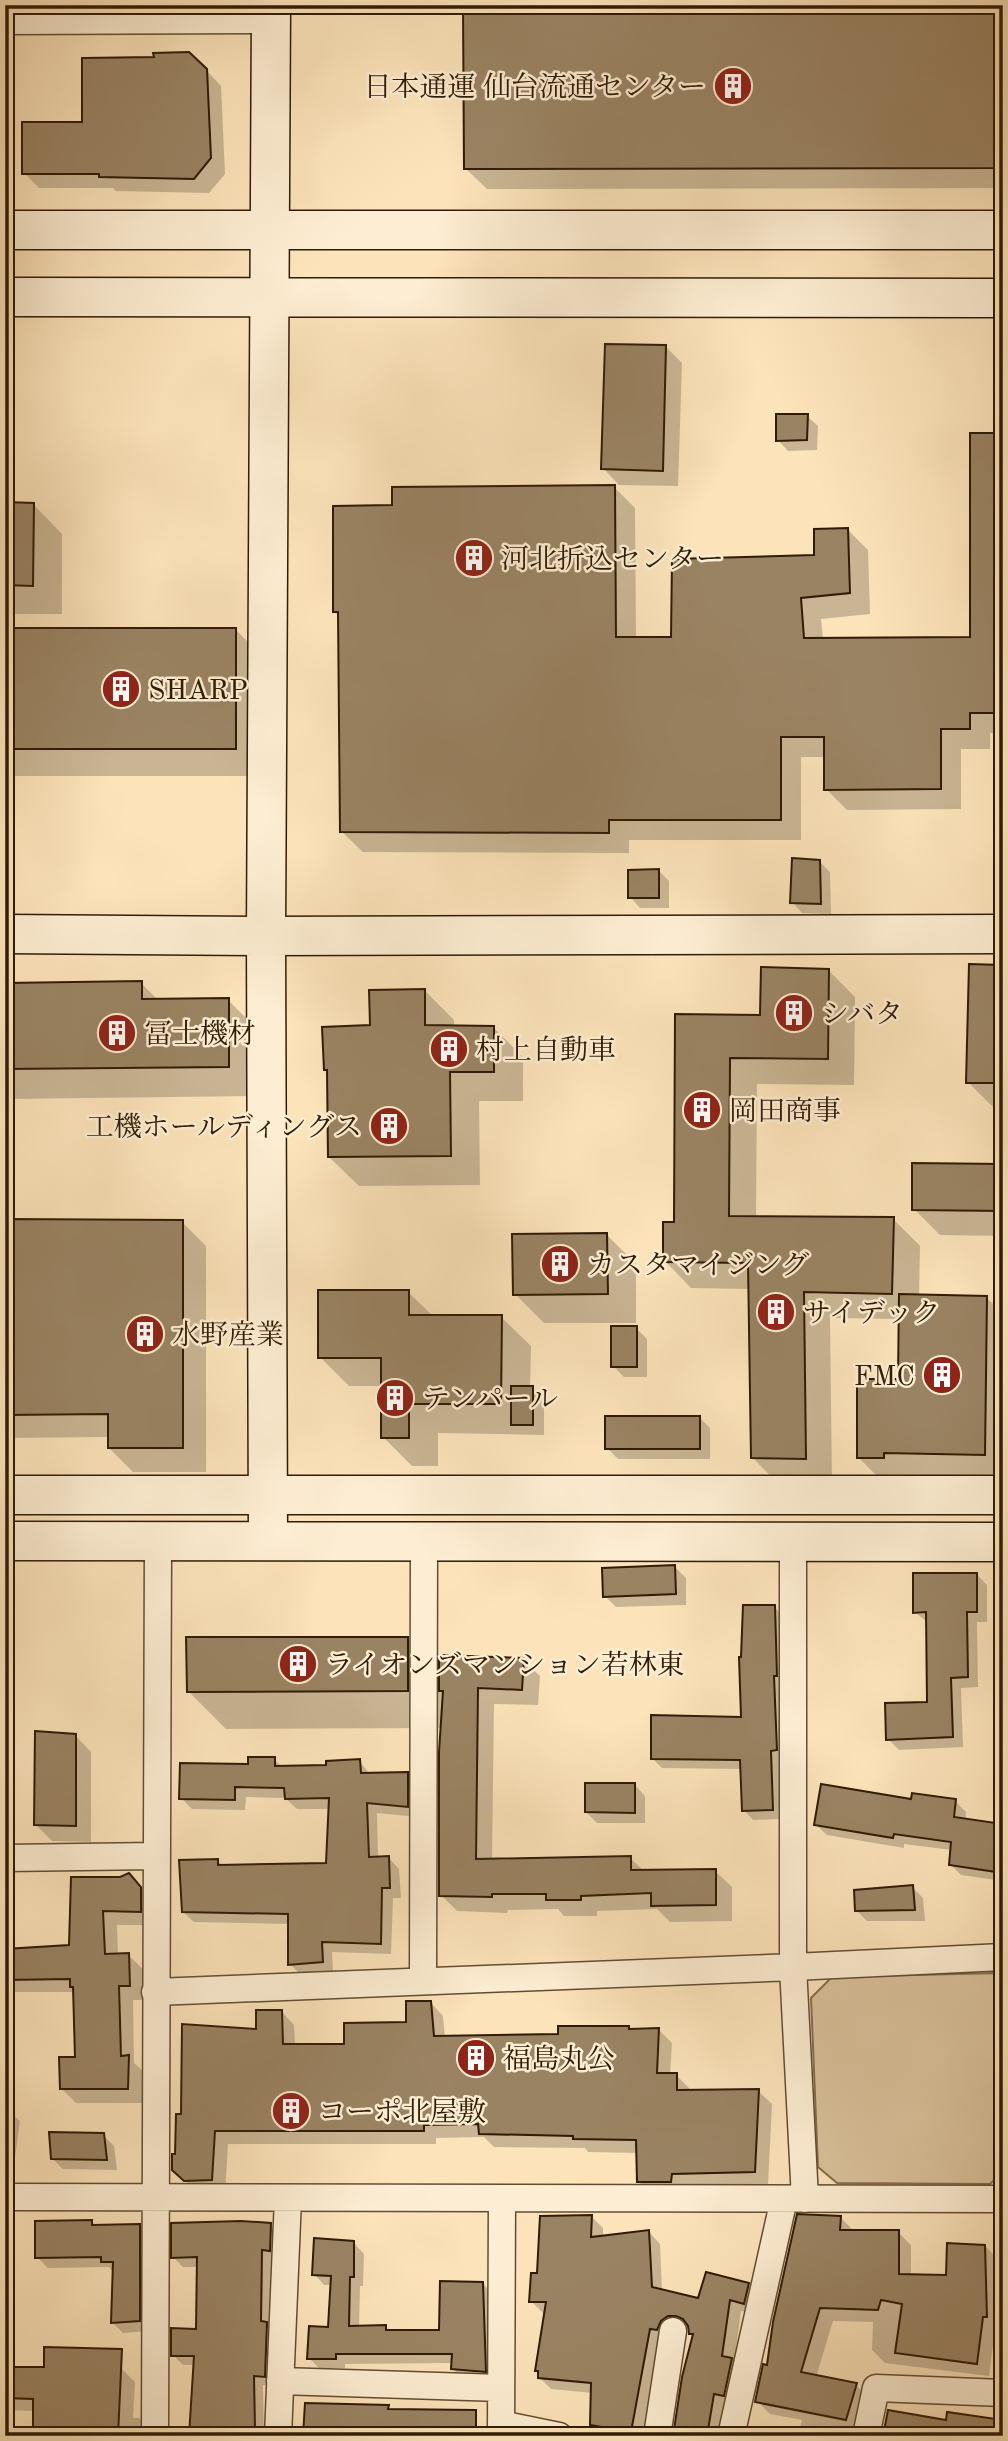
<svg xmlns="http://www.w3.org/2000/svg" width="1008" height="2441" font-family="'Old Standard TT','Noto Serif JP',serif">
  <rect width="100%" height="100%" fill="#fce3ba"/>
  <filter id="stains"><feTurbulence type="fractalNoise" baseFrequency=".00286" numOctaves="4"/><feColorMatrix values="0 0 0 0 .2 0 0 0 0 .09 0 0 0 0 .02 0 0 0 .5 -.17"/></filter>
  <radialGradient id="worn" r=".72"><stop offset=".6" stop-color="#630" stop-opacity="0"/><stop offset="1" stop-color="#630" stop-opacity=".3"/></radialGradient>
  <path fill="#d9c19b" stroke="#846e50" stroke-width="2" d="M999,1973L1003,1976V2172L990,2184L837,2183L818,2167L811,1998L832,1977Z"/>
  <path fill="#0003" d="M137,5H235V12L146,14Z
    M1003,5V188L487,189L465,168Z
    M206,70L221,86L225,174L209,193L116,191L113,188H39L24,173L84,124Z
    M666,347L682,363L678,486L619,485L603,468Z
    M807,416L818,426L817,450L788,451L778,440Z
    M1003,435V733H990V749H961V809L847,810L826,789V757H801V840H629V853L363,852L342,832L339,616L335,612L394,507L614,487L635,508L636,639H672L816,557L847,529L868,550L870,614L821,619L823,639H971Z
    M5,504H33L62,534V614H5Z
    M5,629L236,630L263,657V776H5Z
    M819,861L830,872L831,914L802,913L792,902Z
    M658,870L669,881V908H640L630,897Z
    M1003,967V1108H994L968,1082Z
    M828,970L855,997L854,1085L757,1084L756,1218L893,1219L920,1246L919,1296L987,1298L1003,1314V1481L886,1485L859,1458L900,1381L901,1319L830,1318L832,1485H779L753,1458L750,1289L691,1288L665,1261L676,1224L677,1016L762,1017Z
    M141,983L158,1000H228L257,1029L258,1096L5,1099V985Z
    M424,990L454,1020V1027L494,1028L523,1057V1101H479L480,1185L359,1186L329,1157L328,1072L325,1069L372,1027Z
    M1003,1166V1236L940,1235L914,1209Z
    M182,1222L206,1246V1472H133L109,1448V1437L5,1438V1294Z
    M606,1234L636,1264V1323H544L515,1294Z
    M408,1292L433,1316L501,1317L531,1346L530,1388L544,1399V1435L438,1433V1466H412L383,1437V1386H349L320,1357Z
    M636,1328L647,1339V1377H624L613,1366Z
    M700,1418L710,1428V1459H618L607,1448Z
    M675,1567L686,1578V1605L616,1607L605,1596Z
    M976,1574L987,1585V1622H977L978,1687L961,1688L963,1747L899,1750L888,1739L929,1703L928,1623L915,1612Z
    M774,1607L784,1616L786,1759H780L782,1819L753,1820L744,1810L742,1769L662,1768L652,1758L743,1718Z
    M407,1638L441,1672L523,1660L540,1676L538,1705L494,1704L492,1860L630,1858L644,1871H715L732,1887V1921L670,1922L657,1909L597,1911V1916H564L558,1909L508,1910L507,1913L457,1911L441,1895L442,1728L226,1729L188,1691Z
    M75,1735L91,1752V1842L52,1841L35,1824Z
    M274,1759L283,1768L328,1767L359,1761L370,1774L407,1773L418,1784V1817L377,1813L378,1858H389L399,1869L401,1898H393L391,1954L332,1952L333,1972L301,1975L290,1964V1924L194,1922L183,1912L217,1860L224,1867L327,1865L330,1809H297L285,1798L246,1797L245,1810L192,1809L181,1798L250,1765Z
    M635,1785L645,1796V1823H597L586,1812Z
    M912,1801H955L966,1812L965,1820L1003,1826V1881L961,1875L950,1864L952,1850L904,1844V1848L827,1835L816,1825Z
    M129,1875L155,1903V1925H117L118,1955H128L143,1969L144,2000H133L134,2063L143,2071L142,2103H76L62,2089L77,2059L74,1992H5V1950L70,1947L120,1878Z
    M912,1887L923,1898L925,1921H867L857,1911Z
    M430,2002L443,2016L445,2038L560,2036L628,2027L632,2031L659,2030L672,2043L670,2075H676L689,2088V2091H758L772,2104L768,2185L684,2187L652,2195L639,2182L638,2153L588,2152L585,2148L494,2147L484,2137L436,2138V2144H228L225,2193H199L173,2170L183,2116L257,2031L281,2011L294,2025L295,2045H346L408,2023Z
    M5,2111H9L20,2121L15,2157H5Z
    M103,2135L114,2146L117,2170L63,2169L53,2159Z
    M592,2217L603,2228V2237L649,2232L660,2244L662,2291L700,2300L748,2285L760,2297L756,2314L741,2311L734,2363L720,2436H675L694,2336L688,2326L680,2327L645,2436H590L593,2393L551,2389L539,2377L546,2313H543L531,2301L538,2275Z
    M840,2217L853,2230L898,2232L911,2245V2276H947L985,2246L998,2259L1000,2329H995L989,2376L885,2363L872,2350L873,2322L833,2321L816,2377L856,2385L869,2398L866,2436H798L802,2420L770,2414L757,2401L768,2367Z
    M92,2222L96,2226H139L150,2237V2331L123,2333L113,2323V2272L109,2267L48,2268L37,2257Z
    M270,2225L281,2235L279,2260H271L270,2327L274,2386L263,2385L264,2436H190L195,2365H183L173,2355L197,2330L199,2267H183L173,2257Z
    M354,2243L364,2254L363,2286H360L359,2328L385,2327L391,2332L441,2331L482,2283L493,2294L495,2381L463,2379L453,2369V2363L345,2364V2368H319L309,2358L330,2329L332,2285H324L314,2274Z
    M5,2293L10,2297V2342H5Z
    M121,2368L135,2382L133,2418H139L153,2432V2436H34L35,2411L5,2410V2369Z"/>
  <path fill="#9a8363" stroke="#301b05" stroke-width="2" d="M463,5H1003V168L464,169Z
    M189,52L207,69L211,158L194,179L99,177V174H22V122H82V58L154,57L153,53Z
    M605,344L666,345L663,471L601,469Z
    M776,414H808L807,440L776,441Z
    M970,433H1003V713H970V729H941V789L824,790V737H781V820H609V833L340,832L338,612H333V506L392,505V487L615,485L616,637H671L672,559L814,555V529L848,528L850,593L801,598L804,638L970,637Z
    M5,502L34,503L33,586L5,585Z
    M5,628H236V749H5Z
    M792,858L820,860L821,904L790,903Z
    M659,869V898H628V870Z
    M969,964L1003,965V1083H966Z
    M761,967L829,969L828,1059L730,1058L729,1216L894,1217L892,1294L804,1292L806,1459L751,1458L748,1263L663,1262V1222H674L675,1014L760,1015Z
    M142,981V999L229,998V1067L5,1069V983Z
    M425,989V1025L494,1026V1072H450L451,1156L328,1157L327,1070H324L322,1027L370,1025L369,990Z
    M912,1163L1003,1164V1211L912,1210Z
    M6,1219L183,1220V1448H108V1414L5,1415Z
    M607,1233L608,1294L513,1295L512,1234Z
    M318,1290H409V1315H502L501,1404H409V1438H381V1358H318Z
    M899,1294L987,1296L985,1455L884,1453V1458H857V1379H898Z
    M611,1326H637V1367H611Z
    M511,1386H533V1425H511Z
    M605,1416H700V1449H605Z
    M675,1565L676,1594L603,1597L602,1568Z
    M913,1573H977V1612H967L968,1677L951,1678L953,1737L886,1740L885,1703L927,1702L926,1612L913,1613Z
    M743,1605H775L777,1676H774L777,1750L771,1751L773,1810L742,1811L740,1760L651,1759V1715L741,1717L739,1657H741Z
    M186,1637H408V1691L187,1692Z
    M439,1655L524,1658L522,1690L478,1688L476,1859L631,1856V1870L716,1869V1905L651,1906V1893L581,1896V1900H546V1894H492V1897L439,1896V1752L443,1691H439Z
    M35,1731L76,1734V1826L34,1825Z
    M248,1757H275V1766L326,1765V1761L360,1759L361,1773L408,1772V1807L367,1803L369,1857L389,1856L390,1888H382L381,1944L322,1942L323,1962L288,1965V1914L182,1912L179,1860L218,1859V1865L326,1863L329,1798L285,1799L284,1788L235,1787V1800L179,1799L180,1763L248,1764Z
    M585,1783H635V1813L585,1812Z
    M821,1784L911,1799L912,1793L956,1799L954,1817L1003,1824V1873L949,1865L951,1842L894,1834L893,1838L814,1825Z
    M129,1873L141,1887V1912L103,1911L105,1954L129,1953L130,1986H119L121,2056L129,2055L128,2089H60L59,2057H75L73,1987H70V1979L5,1980V1949L69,1945L71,1877H120Z
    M913,1885L915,1910L855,1911L854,1890Z
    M406,2001H431L434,2036L558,2034V2026H629V2029L659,2028L657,2073H677V2090L759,2089L755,2172L672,2174L671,2182H637L636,2140L573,2139V2136L479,2134L478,2124L424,2125V2131H215L212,2180L184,2181L172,2170V2154H175L176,2114H181L182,2024L256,2029V2010H282L283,2044H344V2023L406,2022Z
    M49,2132L104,2133L107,2160L51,2159Z
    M797,2214L841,2216L840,2230H899V2274L946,2275L947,2243L985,2245L987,2317H983L977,2364L895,2353L902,2304L881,2300L878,2310L820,2308L801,2372L857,2383L846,2420L755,2402L763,2364L767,2365L773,2322Z
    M592,2215L591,2237L649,2230L652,2287L698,2298L706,2272L749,2283L744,2304L730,2300L722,2356L732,2358L724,2396L714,2394L707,2436H673L682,2377L693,2334H689L688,2326L683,2319L676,2316H668L661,2321L657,2330L650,2329L631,2432L590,2425L591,2383L538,2378V2371H535L546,2302H529L531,2273H537L540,2216Z
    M92,2220V2225L140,2224V2321L111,2323L113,2262H101V2257L35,2258V2221Z
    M241,2221L271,2223L270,2251L262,2250L261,2321L267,2322L265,2377L254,2376L255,2430L217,2429V2436H189L194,2356H171V2328L196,2329L197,2257L171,2258V2223Z
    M314,2238L354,2241V2277H350L349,2326L386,2325V2330H439L440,2281L483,2282L486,2372L451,2369L452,2354H336V2359H307L309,2326L328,2327L331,2276L312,2275Z
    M44,2347L122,2349L118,2436H33V2399L5,2398V2367H44Z
    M305,2403L389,2405L388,2409L476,2410V2436H303Z
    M888,2410L946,2420L947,2412L1003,2420V2436H883Z"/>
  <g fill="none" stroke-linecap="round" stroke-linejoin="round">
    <g stroke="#634d32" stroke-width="29">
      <path id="street" d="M5,21L271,20
        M793,1541V1967L1003,1957
        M5,1858L156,1856
        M423,1981L424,1541
        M155,1992L793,1967L805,2199
        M5,2197L1003,2199
        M280,2381L501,2388
        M501,2424L559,2436
        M155,2436L158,1541
        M278,2436L288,2198
        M501,2436L502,2200
        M657,2436L673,2331
        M731,2436L784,2199
        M866,2436L876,2388L1003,2393"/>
    </g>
    <g stroke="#301b05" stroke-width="41">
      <path id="secondary" d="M5,230H1003
        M5,297L1003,298
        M5,934L266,936L1003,934
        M5,1495H1003
        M5,1541L1003,1542
        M268,1541L266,936L271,5"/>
    </g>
    <use href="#street" stroke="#fdedd2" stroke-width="26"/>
    <use href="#secondary" stroke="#fdedd2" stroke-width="38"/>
  </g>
  <defs>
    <g id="building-disc" transform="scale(2.0125)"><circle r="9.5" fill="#8f2418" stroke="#fdedd2"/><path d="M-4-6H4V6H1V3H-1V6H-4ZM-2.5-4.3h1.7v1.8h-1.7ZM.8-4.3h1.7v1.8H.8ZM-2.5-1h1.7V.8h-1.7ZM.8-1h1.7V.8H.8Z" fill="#fff"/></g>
  </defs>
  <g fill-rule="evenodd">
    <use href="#building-disc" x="733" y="86"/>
    <use href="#building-disc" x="474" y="558"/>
    <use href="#building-disc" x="121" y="689"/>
    <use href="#building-disc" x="794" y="1013"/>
    <use href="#building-disc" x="117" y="1033"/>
    <use href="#building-disc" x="449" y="1049"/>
    <use href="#building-disc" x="702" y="1110"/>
    <use href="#building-disc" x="389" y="1126"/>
    <use href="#building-disc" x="560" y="1264"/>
    <use href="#building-disc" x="776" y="1312"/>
    <use href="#building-disc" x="145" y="1334"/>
    <use href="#building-disc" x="942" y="1375"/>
    <use href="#building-disc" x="395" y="1398"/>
    <use href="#building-disc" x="298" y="1664"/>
    <use href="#building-disc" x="476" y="2058"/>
    <use href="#building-disc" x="291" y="2111"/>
  </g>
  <g text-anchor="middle" stroke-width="5" stroke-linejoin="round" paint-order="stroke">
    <g font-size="28" fill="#301b05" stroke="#fdedd2" text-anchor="start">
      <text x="706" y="96" text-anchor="end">日本通運 仙台流通センター</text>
      <text x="501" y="568">河北折込センター</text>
      <text x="148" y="699">SHARP</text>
      <text x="821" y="1023">シバタ</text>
      <text x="144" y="1043">冨士機材</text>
      <text x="476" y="1059">村上自動車</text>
      <text x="729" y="1120">岡田商事</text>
      <text x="362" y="1136" text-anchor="end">工機ホールディングス</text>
      <text x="587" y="1274">カスタマイジング</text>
      <text x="803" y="1322">サイデック</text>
      <text x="172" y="1344">水野産業</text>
      <text x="915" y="1385" text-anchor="end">FMC</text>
      <text x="422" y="1408">テンパール</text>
      <text x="325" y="1674">ライオンズマンション若林東</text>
      <text x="503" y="2068">福島丸公</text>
      <text x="318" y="2121">コーポ北屋敷</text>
    </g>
  </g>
  <rect width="1008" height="2441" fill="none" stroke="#fce3ba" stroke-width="28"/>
  <rect x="7" y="7" width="994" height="2427" fill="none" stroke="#301b05" stroke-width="3.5"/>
  <rect x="14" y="14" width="980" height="2413" fill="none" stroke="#301b05" stroke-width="2"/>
  <rect width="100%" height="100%" filter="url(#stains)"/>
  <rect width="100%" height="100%" fill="url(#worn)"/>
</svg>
